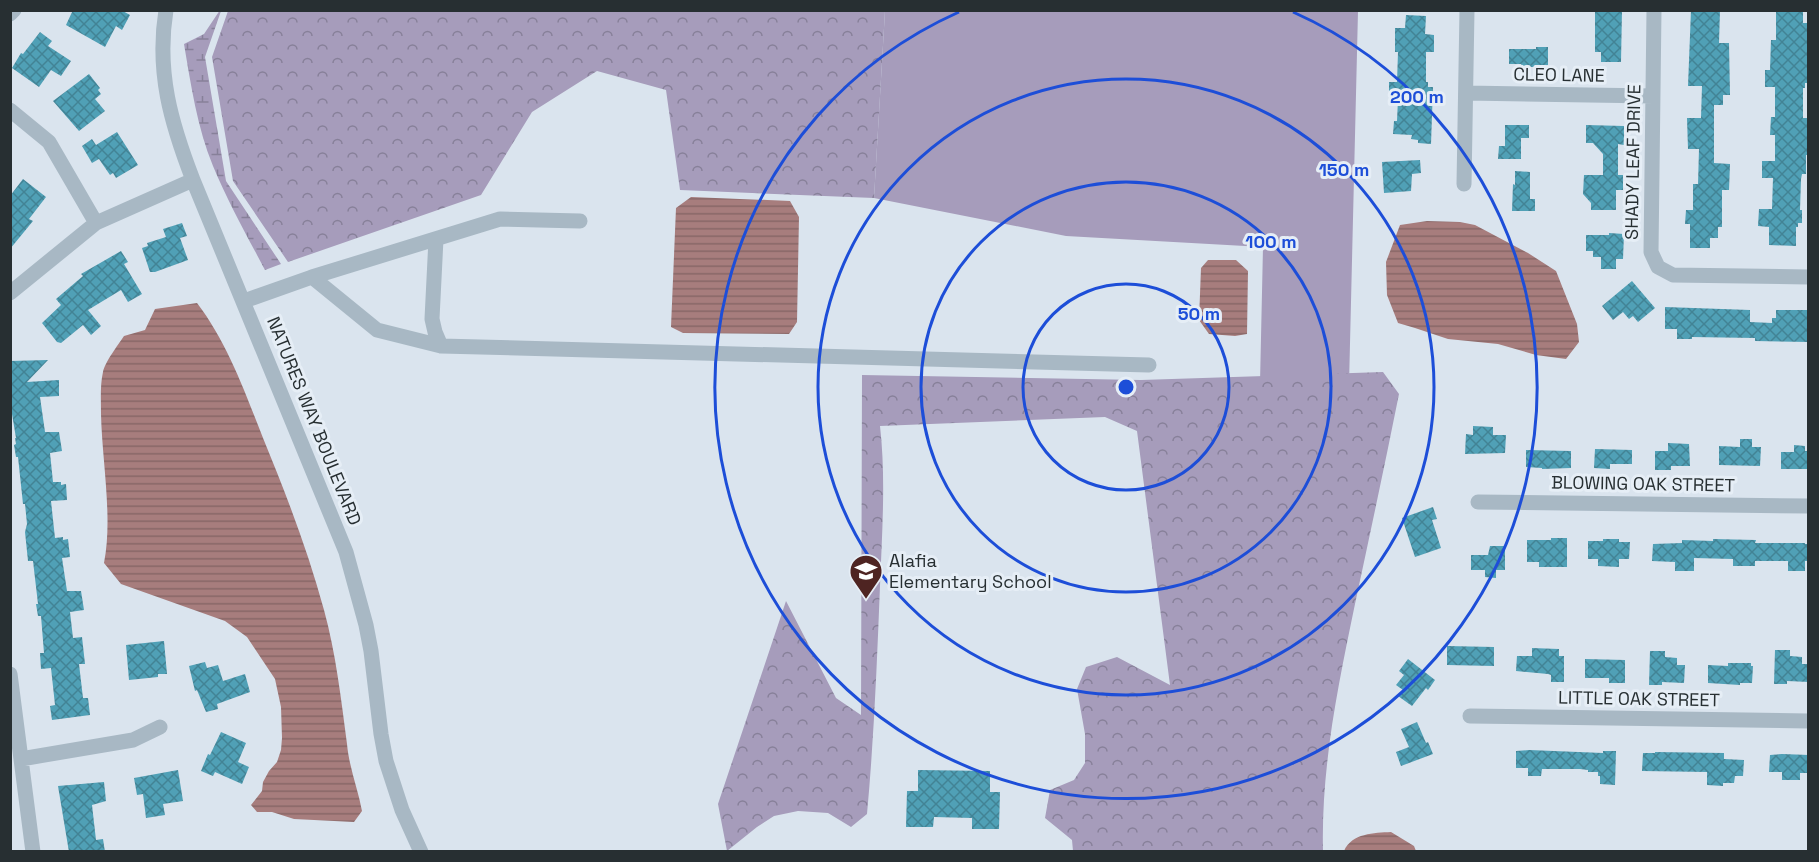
<svg xmlns="http://www.w3.org/2000/svg" width="1819" height="862" font-family="'Space Grotesk',sans-serif">
  <defs>
    <pattern id="forest-crowns" width="20" height="18" patternUnits="userSpaceOnUse" patternTransform="scale(1.5)"><rect width="20" height="18" fill="#a69cbb"/><path d="M2 6a3 3 0 1 1 6 0M12 15a3 3 0 1 1 6 0" fill="none" stroke="#878099"/></pattern>
    <pattern id="wetland-marsh" width="20" height="14" patternUnits="userSpaceOnUse" patternTransform="scale(1.5)"><rect width="20" height="14" fill="#a69cbb"/><path d="M1 5h8M5 5V1M11 12h8M15 12V8" fill="none" stroke="#878099"/></pattern>
    <pattern id="water-rules" width="6" height="5" patternUnits="userSpaceOnUse" patternTransform="scale(1.5)"><rect width="6" height="5" fill="#a77d7d"/><path d="M0 2.5h6" fill="none" stroke="#886767"/></pattern>
    <pattern id="building-cross-hatch" width="8" height="8" patternUnits="userSpaceOnUse" patternTransform="scale(1.5)"><rect width="8" height="8" fill="#50a0b6"/><path d="M0 0l8 8M0 8l8-8" fill="none" stroke="#428395"/></pattern>
  </defs>
  <rect width="100%" height="100%" fill="#dae4ee"/>
  <path fill="#a69cbb" d="M885,11H1358L1349,385L1260,383L1263,247L1066,236L874,198Z"/>
  <path fill="url(#forest-crowns)" d="M228,11H885L874,198L680,190L666,90L597,71L532,112L481,195L288,262L233,181L212,57Z
    M1383,372L1399,394C1385,464 1370,534 1355,604C1338,686 1321,767 1323,851H1073L1072,840L1045,818L1050,790L1074,780L1085,763V734L1077,689L1086,667L1117,657L1170,685L1137,431L1105,417L880,426C886,478 882,533 880,586C877,662 874,738 867,814L851,827L828,813L798,811L774,816L757,827L727,851L718,804L786,601L836,698L861,715L862,375L1141,380Z"/>
  <path fill="url(#wetland-marsh)" d="M220,10L221,11L205,57L226,181L281,264L265,270C247,236 228,202 213,166C197,127 191,85 184,44L204,34Z"/>
  <path fill="url(#water-rules)" d="M691,197L790,201L799,217L797,322L789,334L683,333L671,327L676,208Z
    M1427,221L1460,222L1475,225L1528,253L1556,271L1577,324L1579,342L1566,359L1536,355L1498,344L1448,339L1415,328L1398,323L1387,295L1386,262L1400,225Z
    M1208,260H1236L1248,271L1247,334L1235,336L1209,334L1199,320L1201,268Z
    M197,303C227,342 245,392 263,438C286,494 308,551 324,610C336,654 341,699 347,744C349,767 358,789 362,811L354,822L294,819L272,812H257L251,805L262,791L263,782L269,771L277,762L281,750L282,738L281,707L275,679L247,637L225,621L121,584L104,563C113,518 102,461 101,414C101,401 100,385 103,372C105,362 118,345 124,336L145,330L155,309Z
    M1391,832L1414,846L1416,851H1344C1352,833 1374,833 1391,832Z"/>
  <path fill="url(#building-cross-hatch)" d="M73,10H121L130,15L122,30L116,26L105,47L66,25Z
    M1595,10H1622L1621,62H1601V52H1595Z
    M1691,10H1720L1719,43H1729L1730,95H1723V105H1714V163L1730,164L1729,190H1722V227H1718V238H1710V248H1690V224H1685L1686,210H1693V184H1698L1699,149H1688L1687,118H1701L1702,86H1688Z
    M1776,10H1803V23H1809L1808,83H1805V88H1803V118H1809V155H1806V174H1802L1801,179L1800,210H1802V223H1798V227H1796V246L1769,245V227L1758,226L1759,209H1772L1773,178H1762V161H1775V135H1770L1771,117H1775V87H1765V70H1770L1771,40H1776Z
    M1406,15L1426,16L1425,34L1434,35V52H1426V82H1428V87H1433L1431,144L1418,143V140L1411,139L1412,135L1393,134L1394,121H1397L1398,99H1389V82H1397L1398,52H1395V28H1405Z
    M40,32L52,41L48,46L71,61L61,76L51,70L39,87L12,68L21,53L23,54Z
    M1536,47H1548V65H1535V67H1521V64H1509V49H1536Z
    M89,74L100,88L98,90L101,94L95,99L105,111L79,131L53,101Z
    M1505,125H1529V138H1521V159H1498L1499,146H1505Z
    M1586,125L1624,126V145L1618,144V175H1623V190H1616V210H1591V203L1583,194L1584,175H1603V154L1593,143H1586Z
    M117,132L138,165L116,178L113,173L110,175L99,159L92,163L82,146L92,139L96,145Z
    M1420,160L1421,173L1412,174L1411,191L1384,193L1382,162Z
    M1515,171L1530,172V199H1535V211H1512L1513,184L1515,185Z
    M23,179L46,197L29,219L33,221L10,249V196Z
    M182,223L187,236L180,238L188,260L155,272H150L142,248L148,246L147,243L166,237L163,229Z
    M1609,233L1624,234L1623,259H1616V269H1601V257H1593V251H1586V235H1609Z
    M121,251L128,262L124,264L142,294L128,302L121,290L88,310L101,326L91,335L83,325L61,343L57,342L42,323L61,305L56,299L83,276L81,274Z
    M1632,281L1655,308L1638,322L1633,316L1629,319L1623,312L1613,320L1602,306Z
    M1665,307L1750,310V322L1772,323V318H1776V310H1809V342L1755,341V338L1692,337V339H1677V329H1665Z
    M48,360L27,382L59,380V396L40,397L45,432H59L62,451L50,453L53,482H61V485L66,484L67,500L51,501L55,538L63,537V540L68,539L70,557L62,558L67,591H81L84,610L70,612L73,638L82,637L85,664H79L83,698H88L90,715L52,720L50,706L55,705L51,668L41,669L40,653H44L41,616H38L36,604H38L33,561H28L25,532L27,524L25,504H23L18,457H16L14,445L16,444L15,438H16L10,402V361Z
    M1473,426L1493,427V435H1506L1505,453L1465,454L1466,434L1473,435Z
    M1740,439H1752V447H1761L1760,466L1719,465V446L1740,447Z
    M1668,443L1689,444L1690,466H1671V470H1655V451H1668Z
    M1794,445L1805,446V451H1809V469H1781V452H1794Z
    M1595,449L1632,450V464H1610V469L1594,468Z
    M1526,450L1571,451V468L1542,469V468L1526,467Z
    M1433,507L1437,519L1432,520L1441,548L1415,557L1402,518Z
    M1551,538H1567V567H1539V562H1527V540H1551Z
    M1603,539H1619V542H1630L1629,559H1619V567L1598,566V559H1588V541H1603Z
    M1713,539L1756,540L1755,543H1805V544H1809V561H1805V571H1788V561H1755V566H1733V559L1694,558V571H1675V562L1652,561L1653,544L1682,543V540L1713,541Z
    M1490,546H1505V570H1496V578L1485,577V570H1471V555H1488Z
    M164,641L167,674H158V677L129,680L126,645Z
    M1447,646L1494,647V666L1447,665Z
    M1532,648L1559,649V656H1564V682H1551V675L1548,674L1516,671L1517,656H1532Z
    M1775,650H1790V656L1802,657V664H1809V682L1787,681V684H1774Z
    M1650,651H1665V657L1677,658V665H1685L1684,683L1662,682V685H1649Z
    M1408,659L1435,680L1428,690L1426,688L1412,706L1398,696L1403,690L1396,685L1404,675L1399,671Z
    M1585,659L1625,660V683H1609V678H1585Z
    M205,662L207,668L218,665L223,681L245,674L250,692L217,704L218,709L206,712L197,690L195,691L189,666Z
    M1728,663H1751V666H1753L1752,683H1740V685L1708,683V665L1728,666Z
    M1417,722L1426,743L1428,742L1433,754L1401,766L1396,752L1409,747L1401,729Z
    M221,732L246,743L238,762L249,767L242,784L215,772L213,776L201,771L208,754L210,755Z
    M1529,750L1603,753V751H1616L1615,785L1600,784V776H1598V772H1588V770L1580,769H1542L1541,776H1528V768H1516V751Z
    M1655,752L1724,753V759L1744,760L1743,776H1735L1734,783H1723V786L1707,785V772L1642,771L1643,753H1655Z
    M1782,754L1809,755V773H1800V780H1782V772H1769L1770,755Z
    M178,770L183,801L163,804L165,815L146,818L143,794L137,795L134,778Z
    M918,770L990,771V792H1000L999,829H972V818L934,817L933,827H906L907,791H918Z
    M104,782L106,801L92,805L96,840L103,839L105,852H69L58,786Z"/>
  <g fill="none" stroke-linecap="round" stroke-linejoin="round">
    <path stroke="#a8b8c4" stroke-width="15" d="M166,10C156,72 171,123 193,180L346,552L366,625L371,651L381,734L386,761L402,810L421,852
      M1654,10L1651,252L1658,267L1673,275L1808,277
      M10,14L14,10
      M1466,93L1653,96
      M10,110L49,142L96,223
      M1464,184L1467,10
      M436,239L432,319L435,332L441,346
      M312,277L377,330L441,346L1149,365
      M10,293L96,223L193,180
      M244,301L312,277L500,219L580,221
      M1478,502L1808,506
      M10,674L33,852
      M1470,716L1808,721
      M21,759L133,740L160,727"/>
  </g>
  <g fill="none" stroke="#1d4ed8" stroke-width="3">
    <circle cx="1126" cy="387" r="103"/>
    <circle cx="1126" cy="387" r="205"/>
    <circle cx="1126" cy="387" r="308"/>
    <path d="M1293 12A411 411 0 1 1 959 12"/>
  </g>
  <defs>
    <g id="school-pin" transform="scale(1.725)"><path d="M0 17L-7.5 6A9.5 9.5 0 1 1 7.5 6Z" fill="#4e2422" stroke="#e6eef6"/><path d="M0-5L7-2L0 1L-7-2ZM-4 1L0 2.5L4 1V4Q0 6-4 4Z" fill="#fff"/></g>
  </defs>
  <g fill-rule="evenodd">
    <use href="#school-pin" x="866" y="571"/>
  </g>
  <g text-anchor="middle" stroke-width="6" stroke-linejoin="round" paint-order="stroke">
    <g font-size="18" fill="#272f32" stroke="#e6eef6">
      <text transform="translate(1559 75) rotate(1)" y="6">CLEO LANE</text>
      <text transform="translate(1633 162) rotate(-89)" y="6">SHADY LEAF DRIVE</text>
      <text transform="translate(314 421) rotate(68)" y="6">NATURES WAY BOULEVARD</text>
      <text transform="translate(1643 484) rotate(1)" y="6">BLOWING OAK STREET</text>
      <text transform="translate(1639 699) rotate(1)" y="6">LITTLE OAK STREET</text>
    </g>
    <g font-size="18" fill="#272f32" stroke="#e6eef6" text-anchor="start">
      <text x="889" y="567">Alafia<tspan x="889" dy="21">Elementary School</tspan></text>
    </g>
  </g>
  <circle cx="1126" cy="387" r="9" fill="#1d4ed8" stroke="#e6eef6" stroke-width="3"/>
  <g font-size="18" text-anchor="middle" font-weight="bold" fill="#1d4ed8" stroke="#e6eef6" stroke-width="6" stroke-linejoin="round" paint-order="stroke">
    <text x="1417" y="103">200 m</text>
    <text x="1344" y="176">150 m</text>
    <text x="1271" y="248">100 m</text>
    <text x="1199" y="320">50 m</text>
  </g>
  <rect width="1819" height="862" fill="none" stroke="#272f32" stroke-width="24"/>
</svg>
